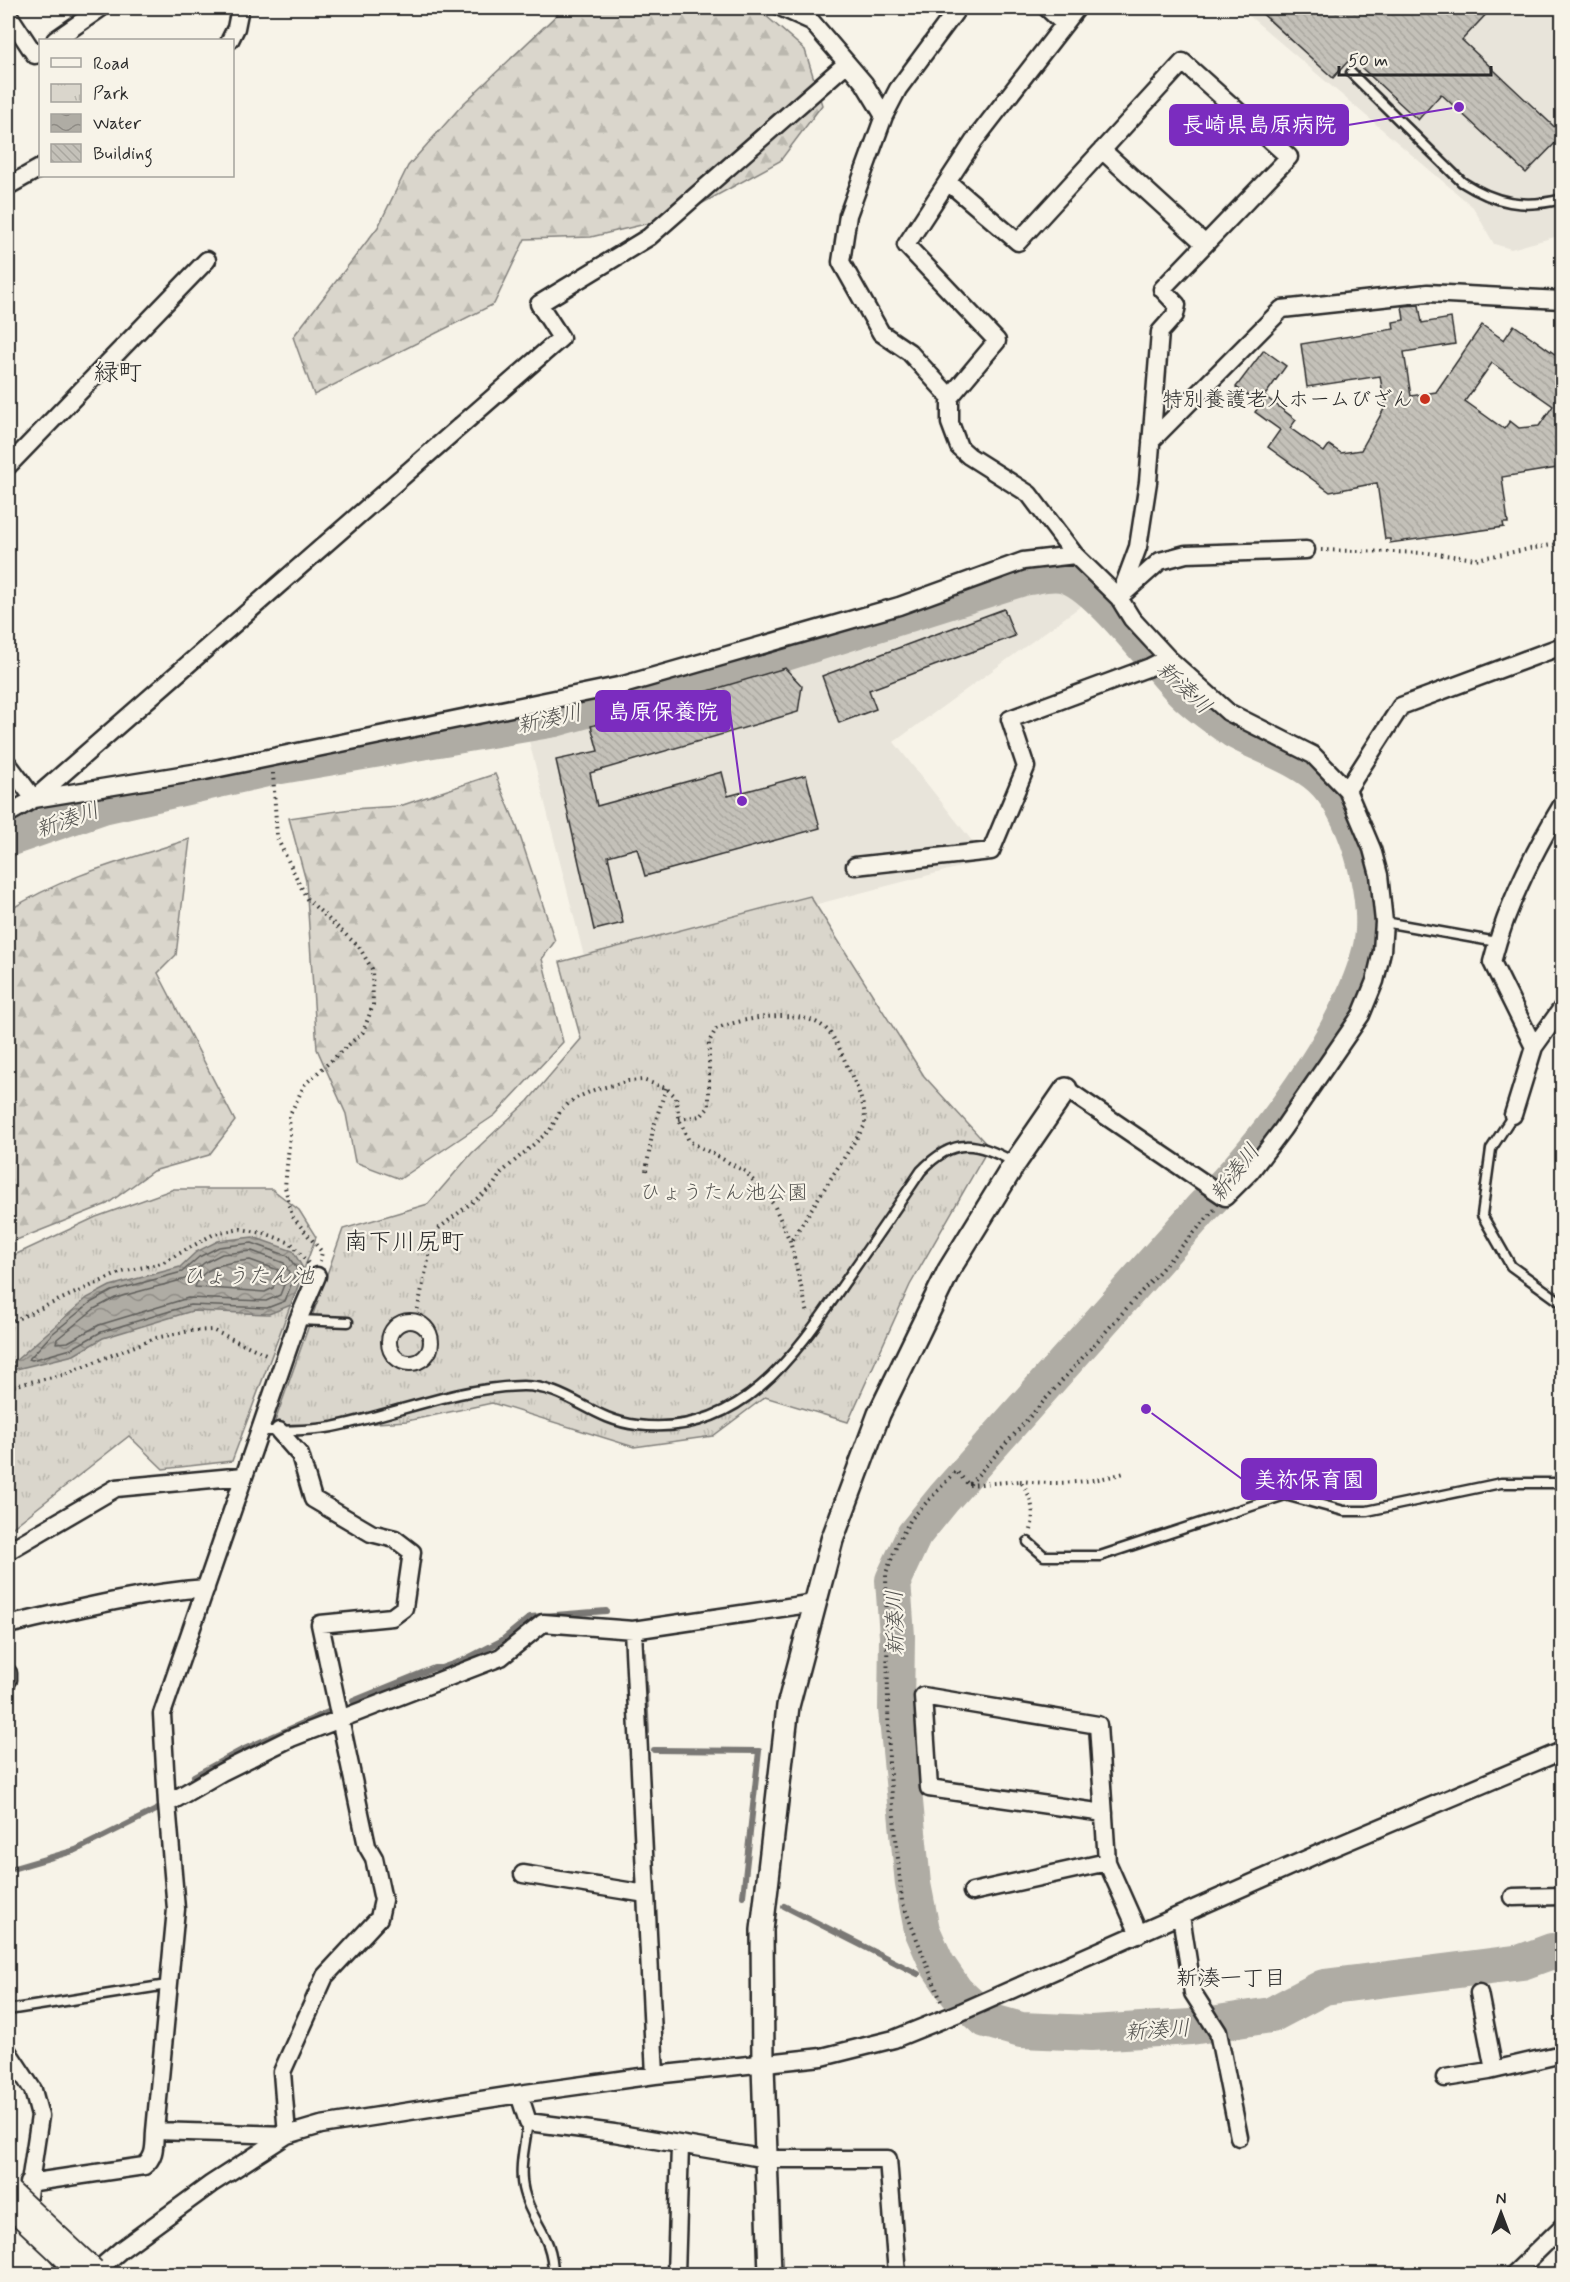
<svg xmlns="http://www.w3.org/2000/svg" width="1570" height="2282" font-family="Mynerve,'Klee One',sans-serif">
  <defs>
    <pattern id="forest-firs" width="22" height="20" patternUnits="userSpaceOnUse" patternTransform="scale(1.5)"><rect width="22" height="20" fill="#dad6cc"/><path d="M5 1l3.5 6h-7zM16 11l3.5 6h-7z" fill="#bbb8af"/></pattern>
    <pattern id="park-tufts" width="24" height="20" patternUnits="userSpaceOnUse" patternTransform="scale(1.5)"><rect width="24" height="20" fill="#dad6cc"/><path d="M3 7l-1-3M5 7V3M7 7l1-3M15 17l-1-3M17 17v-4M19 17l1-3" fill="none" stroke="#bbb8af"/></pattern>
    <pattern id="water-waves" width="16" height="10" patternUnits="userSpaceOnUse" patternTransform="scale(1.5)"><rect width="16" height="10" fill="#afaca4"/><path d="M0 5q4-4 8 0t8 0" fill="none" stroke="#8f8c86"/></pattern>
    <pattern id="building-back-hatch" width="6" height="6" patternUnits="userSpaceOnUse" patternTransform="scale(1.5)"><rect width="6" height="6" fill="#c4c1b9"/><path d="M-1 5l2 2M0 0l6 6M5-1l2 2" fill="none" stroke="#a9a69f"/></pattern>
  </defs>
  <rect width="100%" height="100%" fill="#f7f3e8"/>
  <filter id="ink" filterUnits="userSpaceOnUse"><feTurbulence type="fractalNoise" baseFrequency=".0167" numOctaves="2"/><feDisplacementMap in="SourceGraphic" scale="12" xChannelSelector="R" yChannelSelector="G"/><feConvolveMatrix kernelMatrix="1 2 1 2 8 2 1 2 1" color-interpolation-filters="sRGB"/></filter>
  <g filter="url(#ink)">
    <path fill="#e8e4da" d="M1240,8H1562V235L1511,249L1494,244L1473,207Z
      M1027,585L1053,586L1069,591L1085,603L894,742L987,860L586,964L528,737Z"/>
    <path fill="url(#forest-firs)" stroke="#82807c" stroke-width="1.5" d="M564,8H757L805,50L822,105L780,161L679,216L591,237L525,239L494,304L314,395L293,337L378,227L408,166L463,104Z
      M495,774L517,827L555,941L542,959L563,1042L495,1115L400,1179L355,1162L346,1114L317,1049L306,881L289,818L351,809L400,806Z
      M190,839L176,955L158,973L235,1121L209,1155L153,1171L107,1204L14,1241H8V911C62,876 129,859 190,839Z"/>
    <path fill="url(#park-tufts)" stroke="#82807c" stroke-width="1.5" d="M810,896L924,1076L989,1147L910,1285L848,1422L765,1397L713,1436L634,1447L492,1403L407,1421L272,1430L343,1229L428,1204L472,1153L528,1101L581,1039L560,962Z
      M174,1189H272L299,1210L316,1237L232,1461L163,1469L129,1436L8,1531V1258L96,1217Z"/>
    <path fill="url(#water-waves)" stroke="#7a7874" stroke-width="1.5" d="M253,1237L293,1251L304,1270L291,1305L269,1314L192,1311L103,1338L74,1355L8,1371V1362H14L87,1298L110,1286L180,1267L196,1252L218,1241Z
      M1562,1945V1960L1526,1966L1453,1971Z"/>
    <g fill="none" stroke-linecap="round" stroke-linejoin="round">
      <path stroke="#605f5b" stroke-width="1.5" d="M252,1243L288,1256L297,1269L285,1301L267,1308L190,1305L101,1332L71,1349L32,1360L29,1359L52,1334L90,1303L112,1291L182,1272L199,1257L219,1247Z
        M252,1251L284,1263L289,1272L280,1295L266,1301L188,1298L99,1325L68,1342L56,1343L57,1339L94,1309L115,1298L185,1279L204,1263L222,1254Z
        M250,1260L278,1270L273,1288L265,1292L195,1287C202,1265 230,1262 250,1260Z"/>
      <path stroke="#7a7874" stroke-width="6" d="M643,1654L647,1732
        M353,1701L434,1668H441L464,1660L501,1641L530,1617L606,1611
        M654,1750L759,1751L743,1896
        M194,1776L242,1750L328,1712
        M8,1870L76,1850L158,1809
        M784,1906L918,1974
        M947,1988L956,1992"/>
      <path stroke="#afaca4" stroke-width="36" d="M281,766L555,719L744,666L1023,578C1038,576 1054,570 1068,576C1102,589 1155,663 1183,691C1197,705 1217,719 1233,730C1261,746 1305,759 1327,784C1359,819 1382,905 1370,951C1348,1035 1264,1147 1203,1207L944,1498L914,1535L893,1580L897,1636L896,1709L913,1884L922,1930L937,1964L956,1992L986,2020L1021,2030L1091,2033L1191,2027L1271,2015L1324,1987L1522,1962L1552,1951L1562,1954
        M8,839L103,806L267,769"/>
    </g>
    <path fill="url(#building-back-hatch)" stroke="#2b2b2b" stroke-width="1.5" fill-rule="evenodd" d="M1256,8H1492L1462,40L1563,135L1526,173L1441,94L1418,120L1351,58L1333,78Z
      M1419,305L1422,323L1451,318L1455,344L1404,352L1411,396L1436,392L1482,325L1504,340L1514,325L1563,360V467L1502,477L1508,523H1503L1504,527L1390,543V539H1385L1377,483L1330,492L1268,447L1280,430L1255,412L1266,397L1296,420L1290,428L1324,452L1329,445L1341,453L1361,450L1385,407L1380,376L1307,387L1301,344L1394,329L1393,322L1404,320L1402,306ZM1492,363L1553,406L1539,426L1519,428L1510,421L1504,429L1465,401Z
      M1264,350L1286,366L1266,394L1249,396L1236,387Z
      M1004,609L1015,636L869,690L876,709L839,723L822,676Z
      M785,668L802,686L798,712L590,773L597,806L722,772L728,796L806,775L820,828L645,876L637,848L608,856L623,923L594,930L556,760L598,751L591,726Z"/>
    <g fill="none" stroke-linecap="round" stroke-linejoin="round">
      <g stroke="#2b2b2b" stroke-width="13">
        <path id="service" d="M1351,73L1462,182C1495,203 1524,209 1562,199
          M1384,922L1497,942
          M1513,1115L1491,1149L1482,1215L1511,1266L1562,1303
          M298,1320L348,1322
          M260,1431C284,1431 309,1431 332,1427C396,1414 457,1387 523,1386C568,1386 591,1420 637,1425C741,1438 796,1354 847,1279C872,1243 897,1207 921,1171C954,1136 976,1142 1014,1162
          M1028,1542L1044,1556H1100L1285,1495L1344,1511H1367L1501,1483H1562
          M8,2010L167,1985
          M528,2122C525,2144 518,2171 524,2192C532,2224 553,2235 553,2274"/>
      </g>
      <g stroke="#2b2b2b" stroke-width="18">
        <path id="pedestrian" d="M389 1342a21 21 0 1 1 42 0a21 21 0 1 1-42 0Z"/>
      </g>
      <g stroke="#2b2b2b" stroke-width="21">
        <path id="minor" d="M782,8L811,21L864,83L884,116L848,215L841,262L881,333L909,352L950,397
          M1047,8L1064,24
          M8,14L35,55L40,51
          M55,40L101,8
          M230,40L236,28L240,8
          M884,116L898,89L958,8
          M1102,150L1205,244
          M948,182L1018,242L1183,62L1289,157L1162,289L1177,305L1175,315L1160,332L1148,482L1138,547L1119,598
          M8,186L40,168
          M1151,441L1282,309L1428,293L1562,300
          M8,466L207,260
          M1122,595L1160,561L1186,554L1306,550
          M8,764L34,799
          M1347,790L1401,706L1562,646
          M34,799L205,771L623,685L899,606L1023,561L1075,555
          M8,814L34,799L561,338L539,304L649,237L847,63
          M855,866L991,851L1026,767L1010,719L1150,667L1168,658
          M1534,1047L1492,962C1506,907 1533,853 1562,805
          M1066,1089L1225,1197L1251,1171L1282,1130L1361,1015L1375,981L1382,951L1384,922L1379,875L1372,849L1347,790L1313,755L1228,712L1168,658L1132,619L1119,598L1075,555L1029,494L969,456L959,447L950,423V397L997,341L906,245L974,141L1077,8
          M1513,1115L1534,1047L1562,1008
          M279,1431L300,1455L313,1499L371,1533L395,1539L412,1552L404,1608L392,1617L320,1624L367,1846L374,1858L383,1900L379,1918L325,1976L282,2072L287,2135
          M8,1551L116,1488L244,1476
          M8,1625C73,1610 138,1593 206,1588
          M633,1630L655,2075
          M8,1673V1680
          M167,1804L162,1714L298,1320L317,1276
          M1104,1813L929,1788L923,1696L1098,1725L1107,1862
          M523,1874L646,1894
          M972,1892L1107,1862L1139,1934
          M1513,1897L1562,1896
          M1181,1916L1193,1993L1218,2032L1239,2137
          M1479,1993L1494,2070
          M8,2052L33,2090L40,2116L25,2216
          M1445,2078L1489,2071L1562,2054
          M519,2094L528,2122L614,2133L767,2159H888L897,2274
          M287,2135L155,2131L176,1909L167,1804L222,1772L291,1738L501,1657L543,1623L633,1630L815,1603
          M28,2183L144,2166C156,2157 154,2145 155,2131
          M93,2274L122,2249L211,2184L287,2135L321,2125L519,2094L655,2075L822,2057L894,2039L961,2012L1320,1853L1562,1751
          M676,2274L680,2146
          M1514,2274L1562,2227"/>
      </g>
      <g stroke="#2b2b2b" stroke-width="26">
        <path id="tertiary" d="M770,2274L763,2065L762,1930L788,1706L832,1540L879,1414L949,1270L1015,1163L1066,1089"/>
      </g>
      <g stroke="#2b2b2b" stroke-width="36">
        <path id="motorway" d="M8,2236L40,2274"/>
      </g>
      <path stroke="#2b2b2b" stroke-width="4" stroke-dasharray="1.5 4.5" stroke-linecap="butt" d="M1321,550L1428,553L1476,559L1562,543
        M273,773L277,838L307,899L359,947L372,969L373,1005L363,1032L305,1084L289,1116L290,1135L285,1187L292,1216L322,1252L320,1261
        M679,1119L701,1116L709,1107V1042L716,1029C742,1018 801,1007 825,1028C837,1038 843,1058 850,1072C858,1089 866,1107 865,1125L791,1241
        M646,1171L653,1129L666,1088
        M415,1321L432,1242L438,1229L493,1186L501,1173L550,1130L561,1110L574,1099L594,1090L628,1081L643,1080L666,1088L676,1097L679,1119L689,1141L746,1172L774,1205L790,1241L808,1314
        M8,1323L122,1272L162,1263L214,1234L241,1229L264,1233L291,1243L308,1263
        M8,1387L62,1375L155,1338L190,1331L212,1330L268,1355
        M1020,1481C1056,1485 1090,1483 1124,1473
        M969,1485L1020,1481C1032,1496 1035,1511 1031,1530
        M941,2001L902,1901L889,1764L886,1573L898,1542L911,1519L956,1471L969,1485L1215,1209"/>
      <use href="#service" stroke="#f7f3e8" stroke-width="8"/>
      <use href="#pedestrian" stroke="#f7f3e8" stroke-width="14"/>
      <use href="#minor" stroke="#f7f3e8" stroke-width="16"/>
      <use href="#tertiary" stroke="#f7f3e8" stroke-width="21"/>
      <use href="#motorway" stroke="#f7f3e8" stroke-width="32"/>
      <g stroke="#2b2b2b" stroke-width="36" stroke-linecap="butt">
        <path id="motorway-bridge" d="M8,2197L90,2274"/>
      </g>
      <use href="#motorway-bridge" stroke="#f7f3e8" stroke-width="32"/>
    </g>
  </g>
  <circle fill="#c8321e" stroke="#f7f3e8" stroke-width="2" cx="1425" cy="399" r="6"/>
  <g text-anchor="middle" stroke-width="4.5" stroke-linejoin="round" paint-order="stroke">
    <g font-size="21" fill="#2b2b2b" stroke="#f7f3e8" text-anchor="end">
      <text x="1413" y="406">特別養護老人ホームびざん</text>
    </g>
    <g font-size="21" fill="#575653" stroke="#f7f3e8">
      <text x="724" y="1199">ひょうたん池公園</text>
    </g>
    <g font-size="22" font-style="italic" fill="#53524f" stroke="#f7f3e8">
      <text transform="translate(1185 687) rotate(43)" y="8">新湊川</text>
      <text transform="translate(549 718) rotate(-12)" y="8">新湊川</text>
      <text transform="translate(67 819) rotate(-19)" y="8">新湊川</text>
      <text transform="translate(1234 1172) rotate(-52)" y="8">新湊川</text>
      <text x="248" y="1283">ひょうたん池</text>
      <text transform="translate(894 1623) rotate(-91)" y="8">新湊川</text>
      <text transform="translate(1157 2029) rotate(-4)" y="8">新湊川</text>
    </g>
    <g font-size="22" fill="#2b2b2b" stroke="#f7f3e8">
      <text x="1231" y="1985">新湊一丁目</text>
    </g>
    <g font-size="24" fill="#2b2b2b" stroke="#f7f3e8">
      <text x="118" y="380">緑町</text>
      <text x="404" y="1249">南下川尻町</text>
    </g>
  </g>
  <path fill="none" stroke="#7b2cbf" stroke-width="2" d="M1459 107L1348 125M742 801L730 711M1146 1409L1242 1479"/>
  <g fill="#7b2cbf" stroke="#f7f3e8" stroke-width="2">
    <circle cx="1459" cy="107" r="6"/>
    <circle cx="742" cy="801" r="6"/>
    <circle cx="1146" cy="1409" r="6"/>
  </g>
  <g fill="#7b2cbf" stroke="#7b2cbf" stroke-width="2">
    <rect x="1170" y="105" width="178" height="40" rx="6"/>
    <rect x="596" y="691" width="134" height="40" rx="6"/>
    <rect x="1242" y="1459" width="134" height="40" rx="6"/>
  </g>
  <g font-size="22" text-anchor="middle" font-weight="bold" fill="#fff">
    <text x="1259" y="132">長崎県島原病院</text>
    <text x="663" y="719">島原保養院</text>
    <text x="1309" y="1487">美祢保育園</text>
  </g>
  <rect width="1570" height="2282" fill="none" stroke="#f7f3e8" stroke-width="30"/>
  <rect x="15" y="15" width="1540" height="2252" fill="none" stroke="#2b2b2b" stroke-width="2" filter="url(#ink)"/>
  <rect x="39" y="39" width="195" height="138" fill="#f7f3e8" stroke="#a5a39c" stroke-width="1.5"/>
  <rect x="51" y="58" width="30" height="9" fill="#f7f3e8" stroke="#a5a39c" stroke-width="1.5"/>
  <text x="93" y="69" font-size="18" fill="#2b2b2b">Road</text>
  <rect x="51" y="84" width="30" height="18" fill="url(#park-tufts)" stroke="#a5a39c" stroke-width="1.5"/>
  <text x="93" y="99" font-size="18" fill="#2b2b2b">Park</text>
  <rect x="51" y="114" width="30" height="18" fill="url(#water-waves)" stroke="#a5a39c" stroke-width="1.5"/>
  <text x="93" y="129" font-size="18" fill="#2b2b2b">Water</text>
  <rect x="51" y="144" width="30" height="18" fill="url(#building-back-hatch)" stroke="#a5a39c" stroke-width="1.5"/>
  <text x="93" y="159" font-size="18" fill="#2b2b2b">Building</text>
  <g transform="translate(1501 2213)" stroke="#f7f3e8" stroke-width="4.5" paint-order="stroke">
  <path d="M0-4.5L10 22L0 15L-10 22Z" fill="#2b2b2b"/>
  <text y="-9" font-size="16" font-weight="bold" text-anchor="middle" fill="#2b2b2b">N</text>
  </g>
  <path d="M1339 66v9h152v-9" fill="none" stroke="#2b2b2b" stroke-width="3"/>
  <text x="1348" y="66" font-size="18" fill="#2b2b2b" stroke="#f7f3e8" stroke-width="4.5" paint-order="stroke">50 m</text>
</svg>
